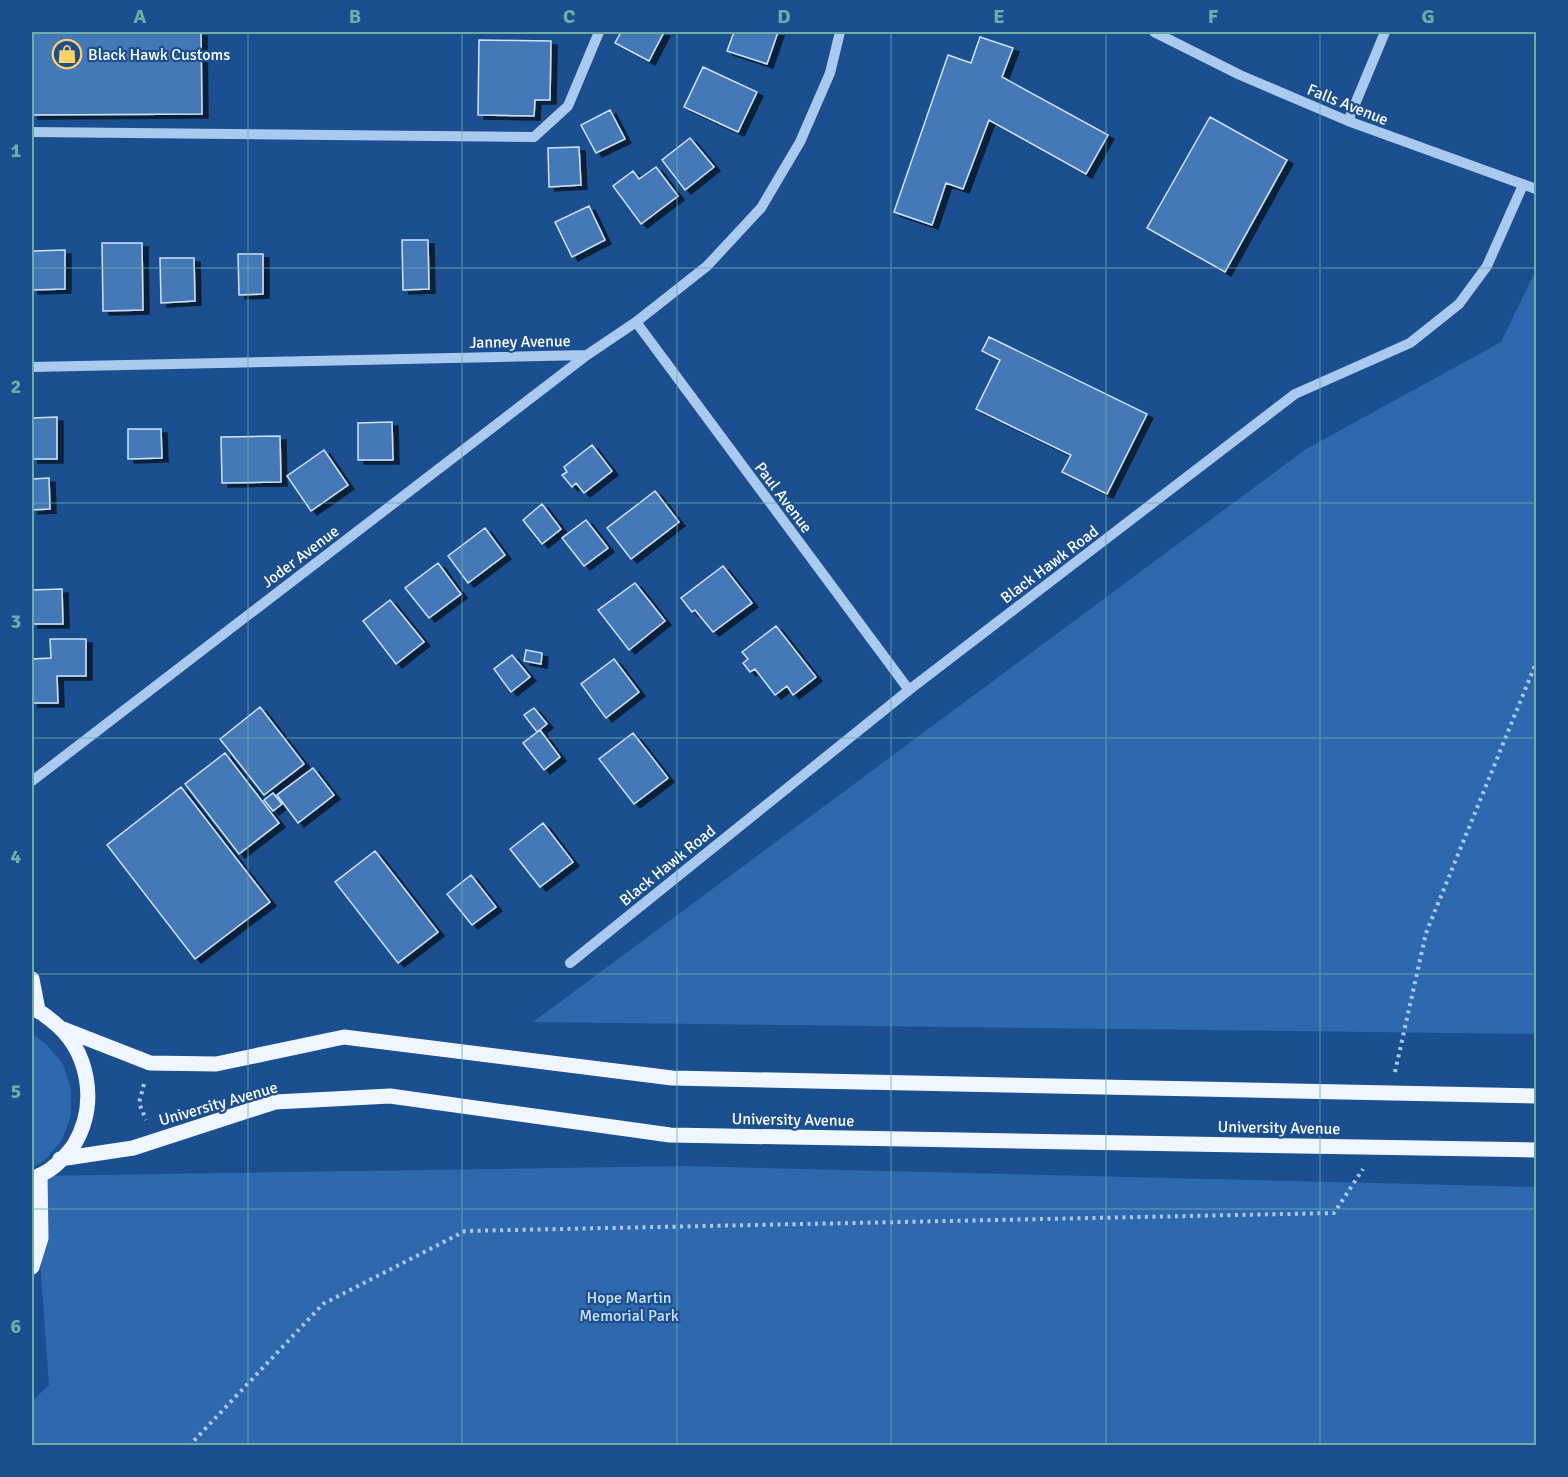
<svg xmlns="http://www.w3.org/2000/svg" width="1568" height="1477" font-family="Signika,sans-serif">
  <defs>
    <filter id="shadow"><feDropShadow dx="6" dy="4" stdDeviation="0" flood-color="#0009"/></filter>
  </defs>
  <rect width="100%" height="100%" fill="#1b4f8f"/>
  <path fill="#2e69ad" d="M1536,270V1034L533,1022L1306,449L1501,342Z
    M32,1034L46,1044L63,1064L71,1089V1115L62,1140L45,1160L32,1168Z
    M684,1166L1536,1187V1445L32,1446V1401L49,1385L34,1176Z"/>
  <path fill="#4478b7" stroke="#cfe3fa" stroke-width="1.5" filter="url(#shadow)" d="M32,32H201L202,114L32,115Z
    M621,32H664L649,61L615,43Z
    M734,32H778L767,64L727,51Z
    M980,37L1013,48L1002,77L1108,135L1086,174L989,120L963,189L946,183L932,225L894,212L948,55L971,63Z
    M479,40L551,41L550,100H535L534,116L478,115Z
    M703,67L757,92L738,132L684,107Z
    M610,110L625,139L596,153L581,125Z
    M1210,117L1287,160L1225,272L1147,228Z
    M690,138L714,167L685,190L662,160Z
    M579,147L581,185L549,187L548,148Z
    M656,167L678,196L641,224L613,186L633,171L639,179Z
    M589,206L605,240L572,257L555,222Z
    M402,240H428L429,289L403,290Z
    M102,243H142L143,310L103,311Z
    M65,250V289L32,290V251Z
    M238,254H263V294L239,295Z
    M160,258H194L195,301L161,303Z
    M989,337L1147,414L1107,494L1062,472L1071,455L976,409L1000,360L982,351Z
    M57,417V459H32V418Z
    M392,422L393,460H358V423Z
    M128,429H161L162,458L128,459Z
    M280,436L281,482L222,483L221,437Z
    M592,445L612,471L584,493L576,483L572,487L562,475L567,472L564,467Z
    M324,450L348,485L311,511L287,476Z
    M49,478L50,509L32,510V479Z
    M655,491L679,522L631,559L607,528Z
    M542,504L561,529L542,544L523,520Z
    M586,520L608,548L584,566L562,538Z
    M485,528L505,555L468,583L448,556Z
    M438,563L461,594L429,618L405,588Z
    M723,566L752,603L713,632L695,610L692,612L681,598Z
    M635,583L665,621L629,650L598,610Z
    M62,589L63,624H32V590Z
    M390,600L424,642L396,664L363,621Z
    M776,626L816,677L793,695L787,686L775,695L755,669L750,672L743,663L748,659L742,652Z
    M50,639H86V676H57L58,703H32V659L51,658Z
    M526,650L542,653L541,664L524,661Z
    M512,655L530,677L511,692L494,669Z
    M614,659L639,692L606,718L581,684Z
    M260,707L304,764L264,795L220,739Z
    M534,708L547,724L537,732L524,715Z
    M540,730L560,757L544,770L523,743Z
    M633,733L668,778L634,804L599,759Z
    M225,753L279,823L239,854L185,784Z
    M313,768L334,795L298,823L277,795Z
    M181,787L270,902L195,959L107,845Z
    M273,793L282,804L273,811L264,800Z
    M543,823L573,862L540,887L510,849Z
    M375,851L438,932L398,963L335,882Z
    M471,875L496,907L472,925L447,894Z"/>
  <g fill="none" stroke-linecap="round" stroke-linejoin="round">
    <path stroke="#a9c9ee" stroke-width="4" stroke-dasharray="3 4.5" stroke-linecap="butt" d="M1395,1072L1426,933L1536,663
      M144,1084L139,1103L146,1120
      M189,1446L323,1304L465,1231L1334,1213L1363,1169"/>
    <path stroke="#a9c9ee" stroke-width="10" d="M1154,32L1240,75L1348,121L1536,189
      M1348,121L1385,32
      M32,132L534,137L568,106L599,32
      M636,322L909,690
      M32,367L587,355L636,322L707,266L761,208L800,142L830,73L840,32
      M32,781L587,355
      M570,963L909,690L1295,394L1410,343L1459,304L1487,266L1523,185"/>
    <path stroke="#f0f6ff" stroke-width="15" d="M32,979L38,1010
      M32,1008C39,1011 45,1015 51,1020C89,1049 99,1103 74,1145C70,1151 58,1164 52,1168C46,1173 38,1176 32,1179
      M63,1029L150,1063L216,1064L344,1037L672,1078L1536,1096
      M60,1159L133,1148L275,1102L390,1096L670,1135L1536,1150
      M32,1267L41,1238L40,1175"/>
  </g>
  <path fill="none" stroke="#6fada8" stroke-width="1.5" stroke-opacity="0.55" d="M248,32V1446M462,32V1446M677,32V1446M891,32V1446M1106,32V1446M1320,32V1446M32,268H1536M32,503H1536M32,738H1536M32,974H1536M32,1209H1536"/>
  <defs>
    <g id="shop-ring" transform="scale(1.5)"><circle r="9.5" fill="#1b4f8f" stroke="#ffd166" stroke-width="1.5"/><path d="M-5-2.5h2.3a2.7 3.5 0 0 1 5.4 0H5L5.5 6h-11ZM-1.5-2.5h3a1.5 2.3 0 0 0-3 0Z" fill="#ffd166"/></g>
  </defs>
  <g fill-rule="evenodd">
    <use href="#shop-ring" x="67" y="54"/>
  </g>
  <g text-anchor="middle" stroke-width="4.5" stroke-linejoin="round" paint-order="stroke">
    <g font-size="16" fill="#fff" stroke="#1b4f8f" text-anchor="start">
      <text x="88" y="60">Black Hawk Customs</text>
    </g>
    <g font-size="16" fill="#fff" stroke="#1b4f8f">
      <text transform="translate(1348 104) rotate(22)" y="6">Falls Avenue</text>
      <text transform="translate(520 341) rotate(-1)" y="6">Janney Avenue</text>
      <text transform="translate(784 497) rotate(53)" y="6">Paul Avenue</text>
      <text transform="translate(300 556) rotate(-37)" y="6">Joder Avenue</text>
      <text transform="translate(1049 564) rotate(-37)" y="6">Black Hawk Road</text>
      <text transform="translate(667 865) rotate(-39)" y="6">Black Hawk Road</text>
      <text transform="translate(218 1103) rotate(-16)" y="6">University Avenue</text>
      <text transform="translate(793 1119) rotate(1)" y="6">University Avenue</text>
      <text transform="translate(1279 1127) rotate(1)" y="6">University Avenue</text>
    </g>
    <g font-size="16" fill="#cfe3fa" stroke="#1b4f8f">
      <text x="629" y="1303">Hope Martin<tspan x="629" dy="18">Memorial Park</tspan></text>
    </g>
  </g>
  <rect width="1568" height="1477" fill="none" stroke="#1b4f8f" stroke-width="66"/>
  <rect x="33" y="33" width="1502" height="1411" fill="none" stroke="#6fada8" stroke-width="2"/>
  <g font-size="20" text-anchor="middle" font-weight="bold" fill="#6fada8">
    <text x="140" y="23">A</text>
    <text x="355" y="23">B</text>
    <text x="569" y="23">C</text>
    <text x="784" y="23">D</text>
    <text x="999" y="23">E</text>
    <text x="1213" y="23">F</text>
    <text x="1428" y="23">G</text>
    <text x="16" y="157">1</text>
    <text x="16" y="393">2</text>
    <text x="16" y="628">3</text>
    <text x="16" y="863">4</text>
    <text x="16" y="1098">5</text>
    <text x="16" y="1333">6</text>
  </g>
</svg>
